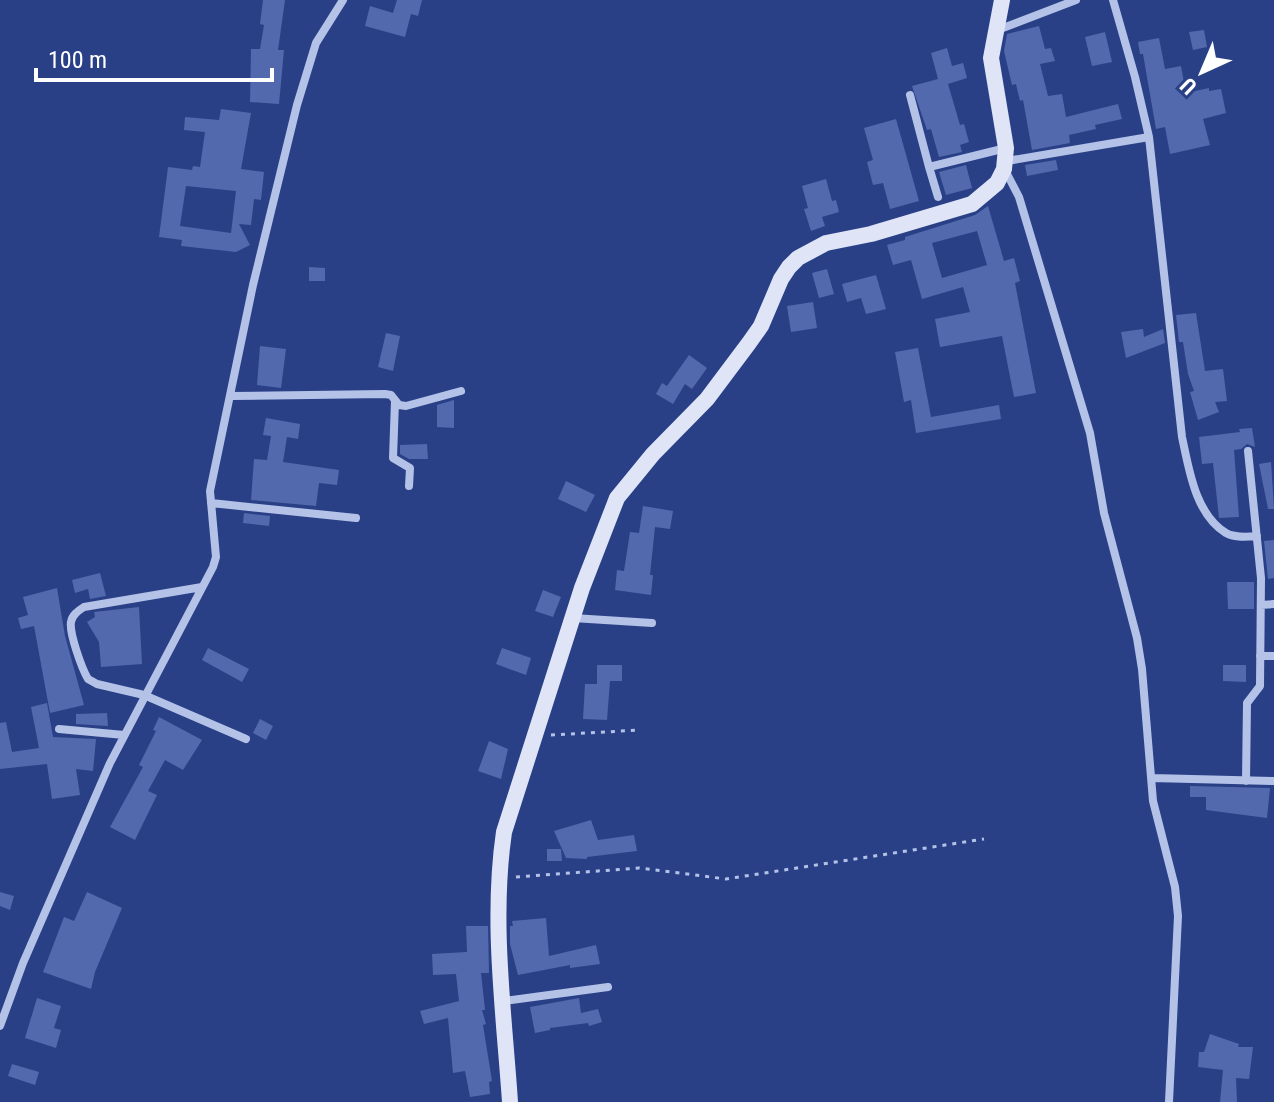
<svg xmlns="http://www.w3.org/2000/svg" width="1274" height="1102" font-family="'Roboto Condensed',sans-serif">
  <rect width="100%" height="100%" fill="#294087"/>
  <path fill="#5269ae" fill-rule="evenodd" d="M263,0H285L278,50H284L279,104L250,102L251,49H260L264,25L260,24Z
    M397,0H422L418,16L411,14L405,37L365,26L370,6L393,13Z
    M1039,26L1045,49L1051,48L1055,61L1040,64L1048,96L1062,94L1066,117L1118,104L1122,119L1095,125L1096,129L1069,135L1070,143L1032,150L1023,100L1020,101L1016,84L1012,85L1004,51L1007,34Z
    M1204,30L1207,47L1193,50L1189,32Z
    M1105,32L1112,62L1092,66L1085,37Z
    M1159,38L1165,69L1181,66L1186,93L1209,88V91L1221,89L1226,113L1203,119L1210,145L1170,154L1165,127L1156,129L1143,54H1140L1138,42Z
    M947,48L952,66L963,63L967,78L948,84L960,125L964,124L969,142L960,145L962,152L939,157L931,129L927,130L912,86L938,79L931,53Z
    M221,109L251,113L241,169L264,172L261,200L254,199L251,225L239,224L250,245L236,252L181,246L182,240L159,237L168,167L192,170L193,166L200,167L205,132L184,130L185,117L219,120ZM186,186L236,191L231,233L180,226Z
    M896,119L919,201L890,209L883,183L873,185L867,162L873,160L864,128Z
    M1056,160L1058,170L1027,176L1025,165Z
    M966,165L972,188L946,195L939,172Z
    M826,179L832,201L836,200L839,212L822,217L825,226L811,231L804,209L808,208L802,186Z
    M988,206L1004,261L1014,258L1020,281L1015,283L1036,393L1014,397L1002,336L940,347L935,319L970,312L963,287L922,299L911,260L893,265L887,245L905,240V237L975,215ZM977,231L987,265L942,278L932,243Z
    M309,267L325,268V281H309Z
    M827,269L834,294L819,298L812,273Z
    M876,275L886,309L866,314L861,298L847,302L842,284Z
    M813,302L817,328L791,332L787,306Z
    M1196,313L1205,371L1223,369L1227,401L1215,402L1219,412L1198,420L1190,392L1194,391L1188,374L1183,342H1179L1176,315Z
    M1143,329L1144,337L1163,329L1165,343L1126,358L1121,332Z
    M386,333L400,336L393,371L378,367Z
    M260,346L286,349L281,388L257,385Z
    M918,348L931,417L999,405L1001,419L916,433L911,400L904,402L895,352Z
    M689,355L707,368L692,389L685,384L673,404L656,394L662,383L667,386Z
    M454,400V428L437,427V405Z
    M266,418L300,424L298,439L287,437L283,462L339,470L337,485L319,483L316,506L251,500L254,459L267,460L271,436L263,435Z
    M1252,428L1255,447L1247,444L1241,449L1234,450L1239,517L1219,518L1213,463L1202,464L1199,437L1240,432L1239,429Z
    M427,444L428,459H409L400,454V445Z
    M1271,462L1274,509H1268L1259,464Z
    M566,481L595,495L586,512L558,499Z
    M643,506L673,511L670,529L655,527L650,575H653L651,595L615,590L617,570L624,571L630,532L639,533Z
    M244,513L270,516L269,526L243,523Z
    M1274,540V578L1268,579L1264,541Z
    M100,573L106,596L90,599L88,589L75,593L72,580Z
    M1227,582H1254V609H1228Z
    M57,588L65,636L84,705L50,713L34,626L21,629L18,618L28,615L23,597Z
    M543,590L561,597L553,617L535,611Z
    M139,607L142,664L101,667L99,642L87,622L95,617L94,612Z
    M208,648L249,669L242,682L202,660Z
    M502,648L531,658L526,675L496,664Z
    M597,665H622V681H610L607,720L583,719L585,684H597Z
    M1223,665H1246V682L1223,681Z
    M47,703L53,737L96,739L93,771L76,769L80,795L52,799L47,764L0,769V723L6,722L12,752L39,748L31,707Z
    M107,713L108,726L76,724V714Z
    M159,717L202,740L183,770L165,760L148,791L157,795L135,840L110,827L143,767L139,765L156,731L153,730Z
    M260,719L273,726L266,740L253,733Z
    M489,741L508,749L501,779L478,771Z
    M1190,786L1270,788L1267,818L1206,810V797H1190Z
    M591,820L598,840L634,835L637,851L587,857V859L566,858L554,831Z
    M547,849H561L562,861H547Z
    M0,892L14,896L10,910L0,906Z
    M87,892L122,908L95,972L91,989L43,972L64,917L74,921Z
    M546,918L549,956L596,945L600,964L570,968V965L518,975L510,944V926H513L512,921Z
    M466,926H488L489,973H481L485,1010H482L486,1024L483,1025L492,1081L489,1082L490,1094L470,1097L465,1071L453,1073L448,1018L424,1024L420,1011L459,1001L456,974L433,975L432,954L467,952Z
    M37,998L61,1006L54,1028L61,1030L56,1048L25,1038Z
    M579,998L581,1013L598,1009L602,1022L589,1026L588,1023L550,1028V1030L535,1033L530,1007Z
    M1210,1034L1239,1044L1238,1047H1253L1249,1079L1236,1078L1237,1102H1220L1223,1070L1198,1067L1199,1052H1204Z
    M12,1064L39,1072L35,1085L8,1076Z"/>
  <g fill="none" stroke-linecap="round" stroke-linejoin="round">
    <path stroke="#b5c2e8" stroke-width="3" stroke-dasharray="4 6" stroke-linecap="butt" d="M551,735L640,730
      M516,877L639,868L726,879L984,839"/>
    <path stroke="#b5c2e8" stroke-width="8" d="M1113,0L1135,77L1149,137L1182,437C1189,469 1195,514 1226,533C1235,538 1247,537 1257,536
      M995,31L1076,0
      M910,95L929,167L1006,148
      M1007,161L1149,137
      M929,167L938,197
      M1005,170L1019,197L1090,433L1104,513L1137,638L1142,669L1153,801L1175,887L1178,916L1169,1102
      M231,396L385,394L391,395L399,405L406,406L461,391
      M395,401L393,458L410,468L409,486
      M211,503L356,518
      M202,587L84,607C78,611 72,615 71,622C69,633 82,669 88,679L97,684L144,695L246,739
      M1261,605L1274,604
      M573,618L652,623
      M1260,656H1274
      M59,729L124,735
      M1152,778L1274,781
      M1246,781L1247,703L1260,686L1261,578L1248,451
      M504,1001L608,987
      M0,1026L23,963L110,763L213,567L216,557L210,491L253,285L297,105L316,43L343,0"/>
    <path stroke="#dfe5f7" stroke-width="16" d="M510,1102C504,1013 491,921 504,832L582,588L617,498L653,454L707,399L749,343L761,326L781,279L789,267L798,258L826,243L871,234L972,204L997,183L1004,169L1006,148L991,58L1002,0"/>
  </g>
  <g transform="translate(1202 72) rotate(224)" stroke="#294087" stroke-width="6" paint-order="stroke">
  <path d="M0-6L14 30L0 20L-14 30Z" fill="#ffffff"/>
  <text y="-12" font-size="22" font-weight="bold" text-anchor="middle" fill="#ffffff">U</text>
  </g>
  <path d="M36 68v12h236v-12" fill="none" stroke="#ffffff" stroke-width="4"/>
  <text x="48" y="68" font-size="24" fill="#ffffff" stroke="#294087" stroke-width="6" paint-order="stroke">100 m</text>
</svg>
